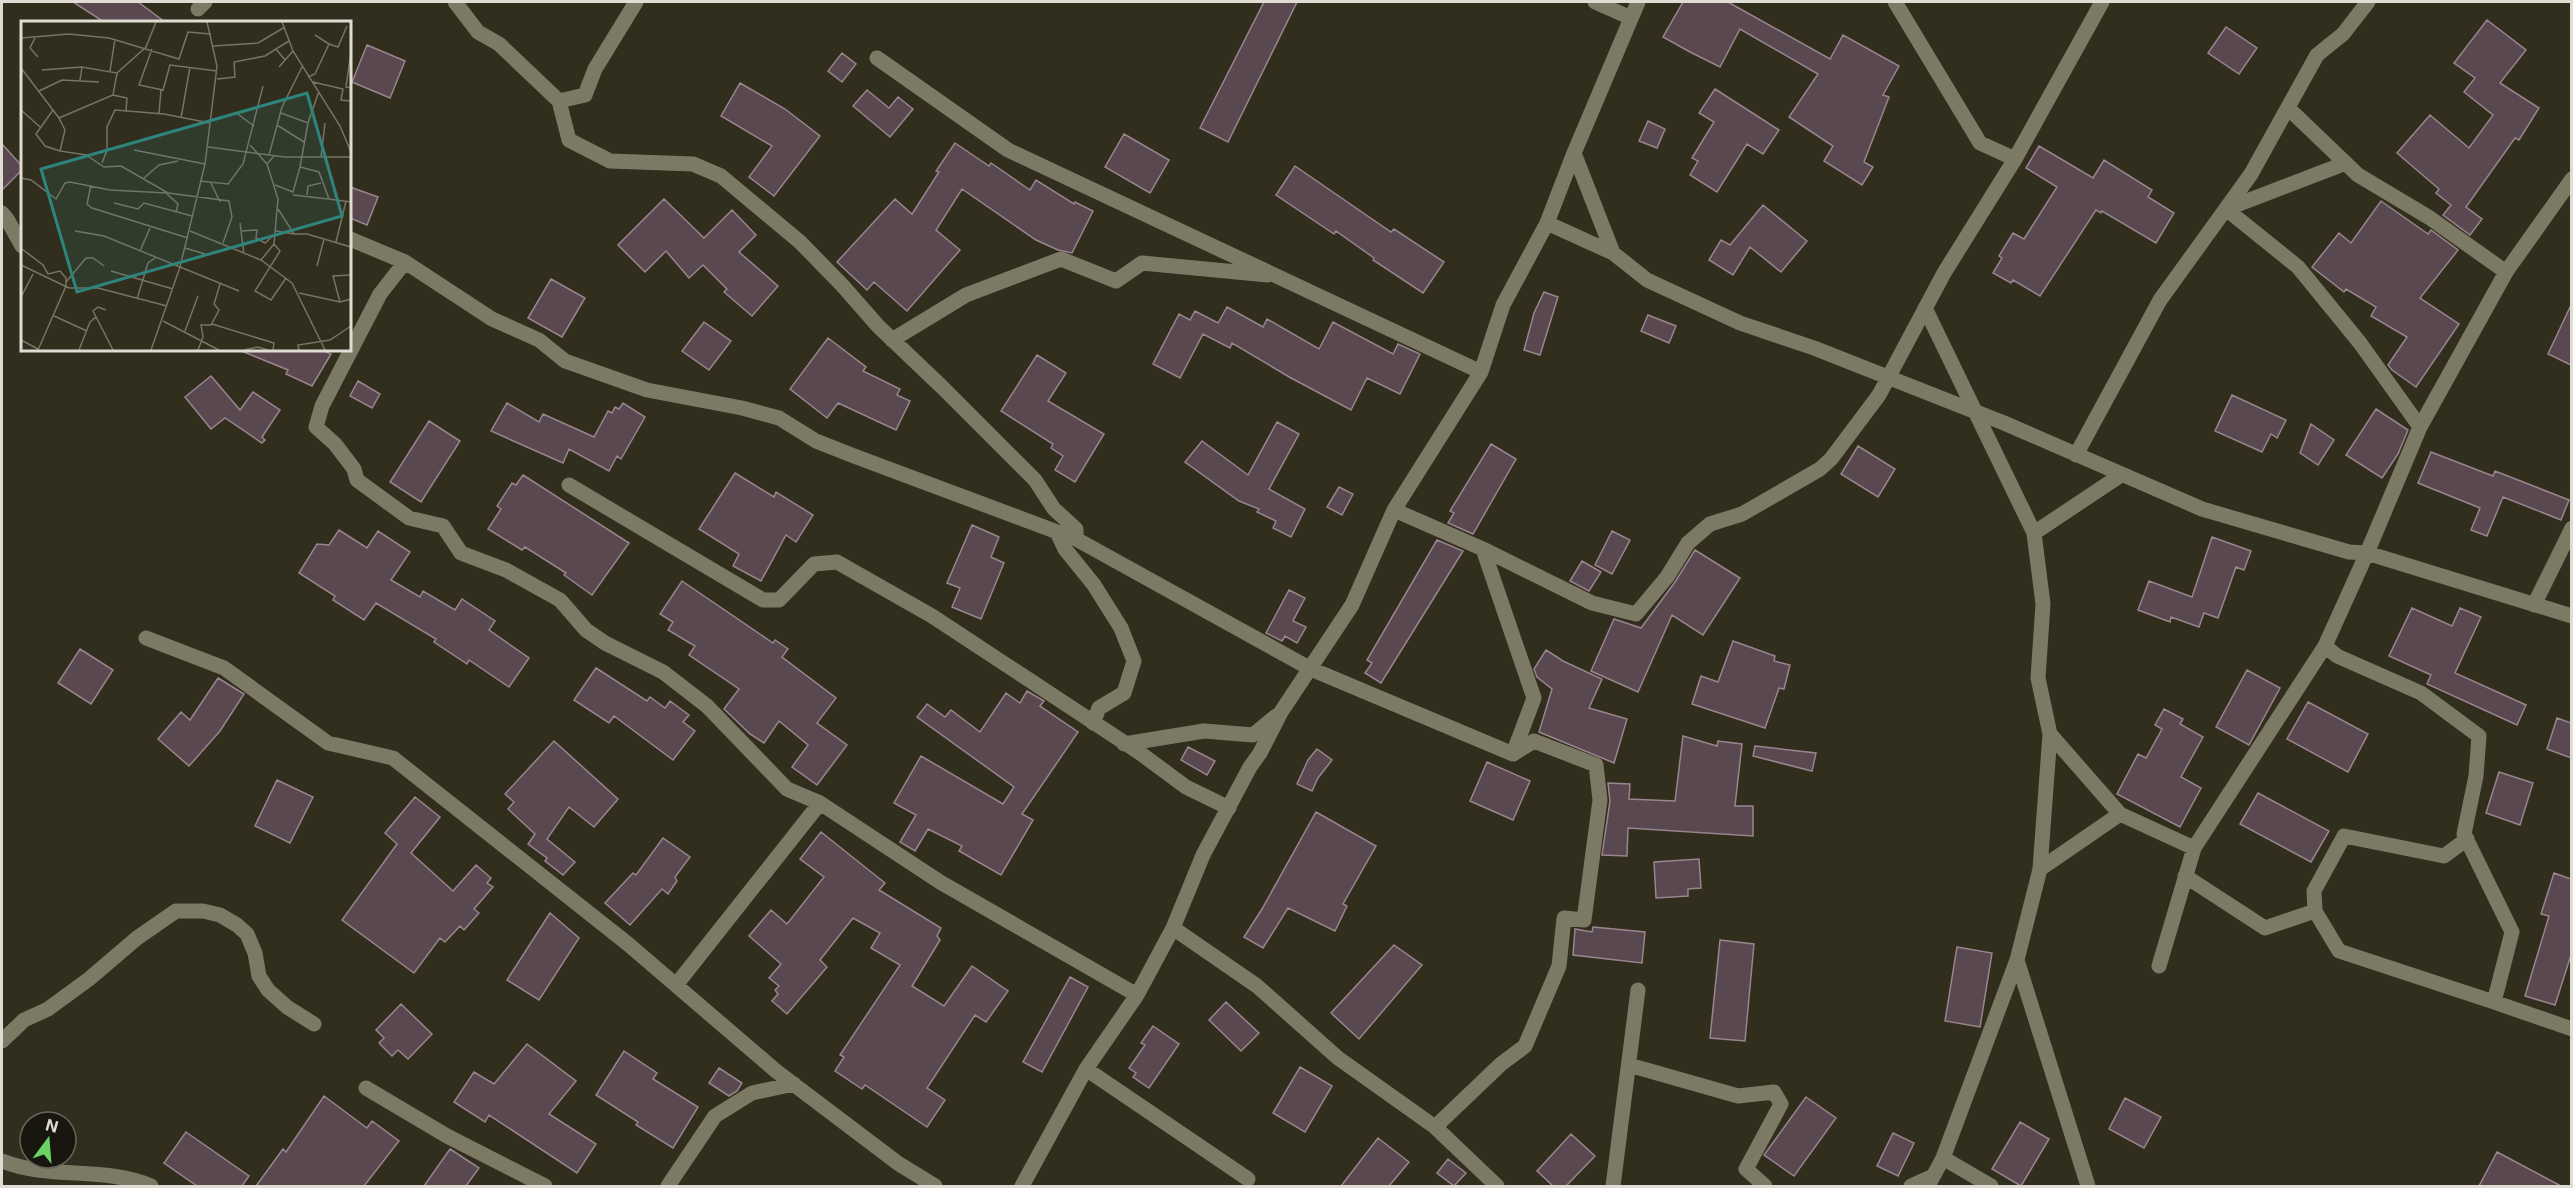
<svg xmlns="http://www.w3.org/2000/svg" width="2573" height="1188" font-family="Inter,sans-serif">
  <rect width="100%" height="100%" fill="#312e1e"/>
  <path fill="#5a4850" stroke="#99858d" stroke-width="1.5" d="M73,2H138L165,22H104Z
    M1264,2H1297L1228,142L1200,128Z
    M1683,2H1728L1830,59L1843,35L1899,66L1883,95L1889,97L1864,162L1873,167L1862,185L1824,161L1833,146L1789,117L1818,74L1740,29L1720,67L1690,52L1663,37Z
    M2487,20L2526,50L2500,83L2539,108L2519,140L2515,138L2466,207L2482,219L2470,235L2443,215L2451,205L2436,193L2439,189L2397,153L2430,115L2469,148L2493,115L2464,92L2475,78L2454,63Z
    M2226,27L2257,48L2239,74L2208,53Z
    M367,45L405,61L390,98L352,82Z
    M842,53L856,64L842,82L828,71Z
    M740,83L785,109L820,136L774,196L749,177L772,146L721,116Z
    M1715,89L1779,130L1763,154L1747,144L1717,192L1690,175L1698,161L1692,158L1714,122L1699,113Z
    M867,90L889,108L898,97L913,109L890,137L853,106Z
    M1648,121L1665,129L1657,148L1639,141Z
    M1124,134L1169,160L1150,193L1105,167Z
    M955,143L989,166L991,163L1030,190L1036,180L1074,204L1075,202L1093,211L1072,253L1058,250L1036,240L962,189L936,230L960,250L907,311L874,282L867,290L837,262L895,199L912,214L939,172L936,171Z
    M2,144L22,166V170L2,190Z
    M2039,146L2093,178L2104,160L2152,190L2148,197L2174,213L2156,243L2102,211L2101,213L2096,210L2040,296L2013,280L2011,283L1993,273L2002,258L1999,256L2013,233L2024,239L2057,187L2026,168Z
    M1295,166L1391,232L1394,229L1444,262L1423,293L1373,260L1374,258L1336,231L1334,234L1276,195Z
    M350,187L378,197L367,225L350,218Z
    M664,199L704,238L732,210L756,235L739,252L778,286L752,316L724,292L727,289L703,265L689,278L666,251L645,272L618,245Z
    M2381,201L2428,234L2431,230L2458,250L2420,298L2459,324L2416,387L2392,370L2388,365L2407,337L2371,316L2376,307L2346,289L2344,292L2312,267L2339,233L2351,243Z
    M1763,205L1807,241L1781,272L1750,247L1733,275L1709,260L1721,240L1730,245Z
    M551,279L585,298L562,337L528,318Z
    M1544,292L1558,297L1540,355L1524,350L1534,313Z
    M2571,305V365L2548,354Z
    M1227,307L1263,327L1267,319L1319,349L1333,322L1393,354L1398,344L1420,354L1400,394L1367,378L1351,410L1291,378L1232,343L1230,348L1203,334L1180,378L1153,364L1179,314L1190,320L1195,311L1218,323Z
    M1648,315L1676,326L1669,343L1641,331Z
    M704,322L731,341L709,370L682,351Z
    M828,338L866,367L863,371L900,389L897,395L910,401L896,430L838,403L827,418L790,389Z
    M239,350H322L331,354L312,386L286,374L288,370Z
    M1037,355L1066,373L1048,401L1104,434L1075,482L1055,470L1063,456L1051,448L1053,444L1001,411Z
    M211,376L240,410L253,392L280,410L262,437L265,440L262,443L225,418L211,429L185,397Z
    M358,381L380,394L372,408L350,396Z
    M2232,395L2286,420L2277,438L2271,434L2262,452L2215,431Z
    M507,403L539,422L543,414L594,437L608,411L612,413L615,407L619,409L623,403L645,417L621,459L617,456L609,471L569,449L563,463L491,431Z
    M2376,409L2408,430L2398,454L2382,478L2346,455Z
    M429,421L460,441L421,502L390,482Z
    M1277,422L1299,434L1269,489L1305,509L1291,537L1273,528L1276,521L1257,512L1259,509L1239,501L1185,462L1202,441L1248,475Z
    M2311,424L2334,440L2318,465L2300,453Z
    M1491,444L1516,459L1473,534L1448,523L1454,513L1450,511Z
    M1858,446L1895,469L1878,497L1841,474Z
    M2431,452L2493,476L2495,471L2569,500L2561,520L2503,497L2487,536L2471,530L2480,508L2418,483Z
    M735,473L774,497L776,492L813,515L796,542L786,535L761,581L733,566L739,554L699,529Z
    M523,475L629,543L592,595L564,575L566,573L525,547L522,550L488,529L501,509L497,506L512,483L516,485Z
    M1339,487L1353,494L1342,515L1327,507Z
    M972,525L999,537L991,557L1004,563L981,619L952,607L960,588L947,583Z
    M339,530L367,548L378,531L410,552L391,580L420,597L423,591L455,610L462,599L495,621L489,630L529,658L509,687L469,660L467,664L434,642L436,639L376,603L364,620L333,600L335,596L299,573L317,544L329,545Z
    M1612,531L1630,540L1612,574L1595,565Z
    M2212,537L2251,551L2244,570L2236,567L2218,618L2204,613L2199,627L2171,617L2170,622L2138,610L2149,581L2192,597Z
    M1437,540L1463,551L1381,683L1365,673L1372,663L1367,660Z
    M1695,550L1740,578L1703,635L1672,615L1638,692L1591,671L1614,619L1641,628L1675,582Z
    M1582,561L1601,572L1589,591L1570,581Z
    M682,581L773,643L775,640L788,649L782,657L836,698L817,723L847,745L817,785L792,767L808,745L779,721L764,743L750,734L724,709L739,689L689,655L695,646L668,630L673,622L660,614Z
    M1289,590L1305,598L1293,621L1306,627L1297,643L1285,636L1282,641L1266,633Z
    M2412,608L2452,626L2460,608L2481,617L2455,673L2526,705L2517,725L2427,684L2431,675L2389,656Z
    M1733,641L1775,656L1774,661L1790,665L1784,689L1779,688L1765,728L1692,704L1701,676L1718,682Z
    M80,649L113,670L91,704L58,683Z
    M1546,650L1563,661L1602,679L1589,708L1627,719L1614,763L1539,732L1552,689L1537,677L1534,669Z
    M596,668L647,701L650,697L665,708L670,701L689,715L683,722L695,731L673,760L614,716L609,723L574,700Z
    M2247,670L2280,688L2249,745L2216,727Z
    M218,678L244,694L220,731L189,766L158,739L181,712L190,720Z
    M1027,691L1044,701L1040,706L1078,732L1022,814L1033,820L1001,875L959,851L962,846L928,829L915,851L900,842L916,815L894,803L921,756L1003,804L1014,787L917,717L927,704L945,717L951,710L980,732L1006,693L1020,703Z
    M2308,702L2368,734L2348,772L2287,739Z
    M2164,709L2183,719L2180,724L2203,737L2181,777L2201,788L2180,827L2117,794L2138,754L2146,758L2162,729L2155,725Z
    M2557,718L2571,723V758L2547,749Z
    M1683,736L1717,746L1718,741L1742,744L1735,806H1753V836L1628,828L1627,856L1602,855L1610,801L1608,783L1630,784L1629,799L1675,801Z
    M554,741L618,799L594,827L569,807L547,839L575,862L563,875L545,861L547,858L528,844L535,834L508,809L514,802L505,794Z
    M1755,746L1816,753L1812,771L1753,756Z
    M1188,747L1215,761L1207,775L1181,760Z
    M1317,749L1332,760L1318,778L1312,791L1297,784L1308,760Z
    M1487,762L1530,781L1513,820L1470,801Z
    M2499,772L2533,783L2520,825L2486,813Z
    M277,780L313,797L290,843L255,826Z
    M2258,793L2329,831L2311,862L2240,824Z
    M415,797L440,817L411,853L453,891L476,865L491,878L487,883L493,887L474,909L479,913L464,930L460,926L445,942L440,938L414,973L342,920L397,844L385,833Z
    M1316,812L1376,846L1343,904L1347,906L1335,931L1288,908L1263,948L1244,937L1262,909Z
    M821,832L885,883L879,890L941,928L937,936L940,940L912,986L944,1006L972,966L1008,991L986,1022L975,1015L927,1088L945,1100L927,1127L865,1085L862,1089L835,1071L844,1057L840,1055L900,965L871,948L880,933L853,918L820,960L827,967L787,1014L772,1001L778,994L775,990L779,986L769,978L781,964L749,936L771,910L787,924L824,877L800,859Z
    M663,838L690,857L675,877L677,881L668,894L662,889L630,925L605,903L633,873L636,875Z
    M1699,859L1701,888L1688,889V896L1656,898L1654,862Z
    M2554,873L2571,879V955L2555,1005L2525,996L2549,916L2541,914Z
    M550,913L579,938L539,1000L507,980Z
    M1593,927L1645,932L1642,963L1573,955L1575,929L1592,932Z
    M1720,940L1754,944L1745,1041L1710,1038Z
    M1394,945L1422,965L1359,1039L1331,1013Z
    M1957,947L1992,953L1980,1027L1945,1021Z
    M1070,977L1088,987L1042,1072L1023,1062Z
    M1226,1002L1259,1033L1241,1051L1209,1020Z
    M401,1004L432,1034L408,1059L398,1050L392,1056L379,1043L384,1038L376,1030Z
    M1153,1026L1179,1044L1149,1088L1133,1077L1136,1073L1129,1068L1145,1045L1141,1043Z
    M527,1044L576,1081L549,1114L596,1144L577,1173L489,1115L485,1122L454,1102L474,1072L494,1084Z
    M624,1051L657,1073L653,1079L698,1107L673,1148L636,1125L638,1122L596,1095Z
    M1300,1067L1332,1086L1305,1132L1273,1113Z
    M719,1068L742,1083L737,1091L729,1096L709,1083Z
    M324,1096L367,1128L372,1121L399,1141L364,1186H256L283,1149L286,1152Z
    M1806,1097L1836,1118L1794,1176L1764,1155Z
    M2125,1098L2161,1117L2144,1148L2109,1129Z
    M2020,1122L2049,1139L2021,1186L1992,1169Z
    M186,1132L249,1176L242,1186H197L164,1163Z
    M1893,1133L1914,1143L1898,1176L1877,1166Z
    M1571,1134L1595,1156L1566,1186H1553L1537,1171Z
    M1378,1138L1409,1162L1389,1186H1341Z
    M450,1149L479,1168L466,1186H424Z
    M2497,1152L2561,1186H2479Z
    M1448,1159L1466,1173L1454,1186L1437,1173Z"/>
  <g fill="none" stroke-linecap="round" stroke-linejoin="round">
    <path stroke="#7c7a64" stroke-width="15" d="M455,2L478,32L499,44L559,101L569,140L610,161L693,164L721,176L800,242L842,285L878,326L942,387L1035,480L1054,509L1076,529V539L1311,669L1513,754L1534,741L1596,765L1600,800L1584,920L1564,918L1559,966L1525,1046L1501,1064L1435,1127
      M1595,2L1631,18
      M1895,2L1980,143L2015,159
      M198,9L205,2
      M877,58L1008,150L1481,372
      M559,101L585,95L595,69L636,2
      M2288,108L2358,175L2430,218L2506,272
      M1574,153L1613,253
      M2572,179L2506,272L2420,427L2367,553L2325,646L2337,656L2421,693L2479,736L2476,776L2464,834L2512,932L2494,1002L2572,1029
      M2226,209L2298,267L2360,343L2420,427
      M2226,209L2346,163
      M2,213L7,219L22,246
      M1547,223L1613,253L1647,280L1740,323L1814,348L2004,423L2202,509L2349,552L2367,553L2572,616
      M350,239L405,262L492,319L539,340L565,361L647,390L742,408L779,418L816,441L854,456L1076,539
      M405,262L380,294L322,406L316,427L335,444L354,469L357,480L409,518L443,526L461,553L506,570L560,600L586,630L605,643L663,672L707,706L787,789L820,803L940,882L1137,995
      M1925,308L2034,533
      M892,340L966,295L1061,259L1116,281L1142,263L1268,275
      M2076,455L2160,300L2251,174L2317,55L2343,34L2368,2
      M569,485L763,600H779L814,564L837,562L932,616L1140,753L1186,787L1229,808
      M1394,510L1483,549L1592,603L1636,614L1667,577L1688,543L1710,524L1742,514L1820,469L1831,459L1879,395L1944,273L2015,159L2102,2
      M1057,532L1065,549L1094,585L1121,628L1134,661L1124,693L1099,708L1093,723
      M1483,549L1534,698L1513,754
      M2534,605L2572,528
      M146,638L224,668L328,743L393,758L628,944L776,1071L899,1164L935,1186
      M2050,734L2120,814L2194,848L2325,646
      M1124,744L1204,731L1253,735L1276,716
      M2040,869L2120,814
      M2185,876L2265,928L2315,911L2339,951L2494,1002
      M2315,911L2314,891L2344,836L2444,856L2467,839
      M1173,928L1257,986L1338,1058L1435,1127L1497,1186
      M2017,960L2088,1186
      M2159,966L2194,848
      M676,985L820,803
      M2,1041L24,1020L48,1009L89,979L137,938L176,911H203L220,915L237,925L247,934L255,953L259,976L268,990L287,1007L314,1024
      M1629,1065L1738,1096L1774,1092L1781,1104L1746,1169L1765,1186
      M1086,1069L1248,1179
      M366,1088L447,1136L545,1186
      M1943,1158L1991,1186
      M2,1161C49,1180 104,1166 151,1186
      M668,1186L715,1116L752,1093L794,1084
      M1022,1186L1086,1069L1137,995L1173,928L1203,855L1250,767L1260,753L1281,712L1352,605L1394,510L1481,372L1503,305L1547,223L1574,153L1638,2
      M1613,1186L1638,990
      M1911,1186L1933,1176
      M1928,1186L1943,1158L2017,960L2040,869L2050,734L2038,678L2043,604L2034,533L2121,475"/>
  </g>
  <g transform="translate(21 21)">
    <rect width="330" height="330" fill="#312e1e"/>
    <path fill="none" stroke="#777466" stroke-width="1.5" d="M261,1L272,30L319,105L330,131M0,17L48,13L88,17L158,38L167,11L190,13M14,17L9,27L17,36M308,23L317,26L326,5M192,25L237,22L264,6M131,28L118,64L142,69L149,44L196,50M330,31L325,66L330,67M264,39L255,28L268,20M258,46L272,30M0,47L38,97L44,109L39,130L65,134L83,146L100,145L147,172L208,180L211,196L202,222M21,49L61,46M89,50L94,18M96,52L125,26L135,1M287,56L294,53L308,23L294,14M196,58L214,56L213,41L244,35L255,28M292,61L322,68L320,79L330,80M18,70L41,59L78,61M298,70L287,102L279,146L298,151L308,178L330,181M92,74L106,77L105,90M0,89L19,106M32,89L15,113L24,125L39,130M214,91L233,105M138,92L140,69M260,92L287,102M38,97L92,74L96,52L61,46L59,59M160,97L169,46M256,104L283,121M229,124L246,143M187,126L263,136H330M113,129L184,143M248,134L261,86L281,46M253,135L246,143L257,178L253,223L259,230L234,270L250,279L265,257M300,136L304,102M81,142L86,129V106L94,89L143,93L189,102M0,157L10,159L35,178L44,162L49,161L89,169L146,172M123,157L138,144L157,140M179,160L207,163L222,143L242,65M190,162L199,181M70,164L66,183L71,187L167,217M254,164L272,171L279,146M146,173L157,183L155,191M272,174L307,178M286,174L287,165L300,162M93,182L117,188L123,182L171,195M257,188L273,213H286L330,226M219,202L223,233M54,210L83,215L218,270M169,210L240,239L271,262L304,329M220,210L236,209L235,217L244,222L254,213M255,210L273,213M315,221L325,180M164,227L184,233M1,228L22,244L27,253L39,250L45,257V265L17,329M119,230L129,207M240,239L253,223M0,244L48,267H77L146,285M296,245L303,218M90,250L152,268M45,261L65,237H72L83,245M278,272L319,281L330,278M0,276L12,253M116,278L127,242L134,237M319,281L312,255L330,254M85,289L77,286L72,290L92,329M33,295L66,310M142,300L198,329M191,303L253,322L252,329M164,310L177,275M0,319L17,328M58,329L69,301L75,296M130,329L159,246L184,143L196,45L186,1M177,329L182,316L180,304H190L198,289L193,283L199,263M223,329L237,326L247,329M278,329L277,324L309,319L330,305"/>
    <path fill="#2e857d" fill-opacity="0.15" stroke="#2e857d" stroke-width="3" d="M286,72L321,195L56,271L20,148Z"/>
    <rect width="330" height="330" fill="none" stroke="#dfddd3" stroke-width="3"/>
  </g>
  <rect width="2573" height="1188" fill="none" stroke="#dfddd3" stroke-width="6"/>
  <g transform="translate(48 1140) rotate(16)"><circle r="28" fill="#17160f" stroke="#67665d" stroke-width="1.5"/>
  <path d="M0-4.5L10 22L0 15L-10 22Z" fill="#6bd363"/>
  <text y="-9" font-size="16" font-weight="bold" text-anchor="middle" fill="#dfddd3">N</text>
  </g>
</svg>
